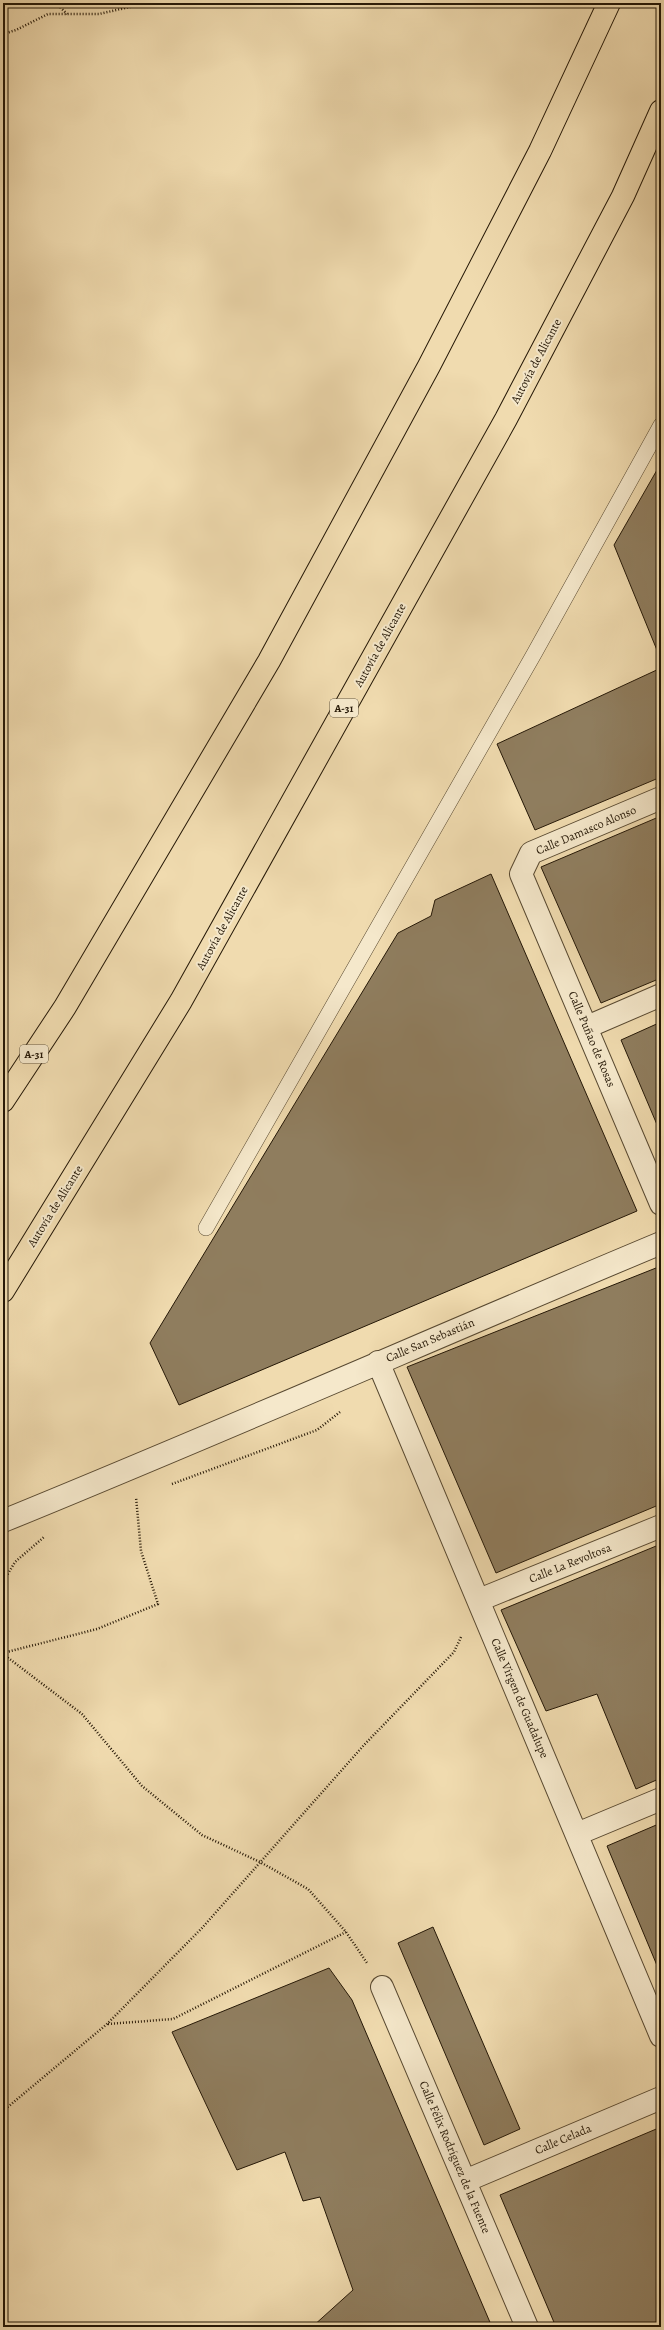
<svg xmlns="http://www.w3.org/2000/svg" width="664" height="2330" font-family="Alegreya,serif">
  <rect width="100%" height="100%" fill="#f0dbaf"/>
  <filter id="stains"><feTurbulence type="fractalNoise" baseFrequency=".005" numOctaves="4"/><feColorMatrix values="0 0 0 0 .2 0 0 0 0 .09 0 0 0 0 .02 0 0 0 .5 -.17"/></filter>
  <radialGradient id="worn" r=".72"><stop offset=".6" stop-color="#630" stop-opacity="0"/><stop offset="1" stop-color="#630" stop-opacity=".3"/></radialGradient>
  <path fill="#8f7d5e" stroke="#251807" d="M661,463V660L614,545Z
    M661,668V777L535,830L497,744Z
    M661,816V978L601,1003L541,867Z
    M491,874L637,1211L179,1405L150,1343L398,933L431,916L435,900Z
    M661,1022V1134L621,1040Z
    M661,1266V1504L496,1573L407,1367Z
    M661,1544V1778L636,1789L597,1694L546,1711L501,1610Z
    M661,1823V1975L607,1846Z
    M433,1927L520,2129L484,2145L398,1943Z
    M329,1968L352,2000L492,2327H312L353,2290L320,2197L303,2201L285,2152L237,2170L172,2032Z
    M661,2127V2327H556L500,2195Z"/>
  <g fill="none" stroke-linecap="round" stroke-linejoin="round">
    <g stroke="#584931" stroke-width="16">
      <path id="lane" d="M206,1228L534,654L661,425"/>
    </g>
    <g stroke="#584931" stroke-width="24">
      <path id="street" d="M661,798L531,853L521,874L661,1204
        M587,1027L661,995
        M378,1362L661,2036
        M3,1521C224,1431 441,1335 661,1243
        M479,1600L661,1526
        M577,1834L661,1799
        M382,1987L527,2327
        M465,2181L661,2098"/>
    </g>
    <g stroke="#251807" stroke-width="24">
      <path id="highway" d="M3,1101L65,1007L269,661L429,366L540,151L609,3
        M3,1291L181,1001L506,419L623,196L661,111"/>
    </g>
    <path stroke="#251807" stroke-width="2.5" stroke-dasharray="1 2" stroke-linecap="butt" d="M56,3L67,14
      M3,34L16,30L48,14H99L147,3
      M172,1484L317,1430L340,1412
      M3,1582L15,1562L44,1537
      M3,1653L97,1629L158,1604L141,1551L136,1497
      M3,1654L82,1714L142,1786L202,1835L260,1862L308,1889L346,1932L367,1963
      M108,2024L173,2019L346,1932
      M3,2111L107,2024L202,1928L364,1745L454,1652L461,1637"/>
    <use href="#lane" stroke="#f5e8cb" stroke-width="15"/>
    <use href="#street" stroke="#f5e8cb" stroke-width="22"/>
    <use href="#highway" stroke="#f0dbaf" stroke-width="22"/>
  </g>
  <g text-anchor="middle" stroke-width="4" stroke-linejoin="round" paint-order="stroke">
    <g fill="#f5e8cb" stroke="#635642" stroke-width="1">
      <rect x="330" y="699" width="28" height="18" rx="3"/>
      <rect x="20" y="1045" width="28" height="18" rx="3"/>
    </g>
    <g font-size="11" font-weight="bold" fill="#251807">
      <text x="344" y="712">A-31</text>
      <text x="34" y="1058">A-31</text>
    </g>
    <g font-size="12" fill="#251807" stroke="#f5e8cb">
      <text transform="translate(536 361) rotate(-62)" y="4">Autovía de Alicante</text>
      <text transform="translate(380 645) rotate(-61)" y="4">Autovía de Alicante</text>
      <text transform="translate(586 830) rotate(-23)" y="4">Calle Damasco Alonso</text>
      <text transform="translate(222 928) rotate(-61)" y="4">Autovía de Alicante</text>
      <text transform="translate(592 1039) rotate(67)" y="4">Calle Puñao de Rosas</text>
      <text transform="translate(55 1206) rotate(-58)" y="4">Autovía de Alicante</text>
      <text transform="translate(430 1340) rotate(-23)" y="4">Calle San Sebastián</text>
      <text transform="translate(570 1563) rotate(-22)" y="4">Calle La Revoltosa</text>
      <text transform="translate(520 1698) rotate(67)" y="4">Calle Virgen de Guadalupe</text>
      <text transform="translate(563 2139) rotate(-23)" y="4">Calle Celada</text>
      <text transform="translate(455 2157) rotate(67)" y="4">Calle Félix Rodríguez de la Fuente</text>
    </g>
  </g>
  <rect width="664" height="2330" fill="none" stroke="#f0dbaf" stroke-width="16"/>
  <rect x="4" y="4" width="656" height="2322" fill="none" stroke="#251807" stroke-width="2"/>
  <rect x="8" y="8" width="648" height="2314" fill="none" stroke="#251807"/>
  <rect width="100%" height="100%" filter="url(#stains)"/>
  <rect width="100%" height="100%" fill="url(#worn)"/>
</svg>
